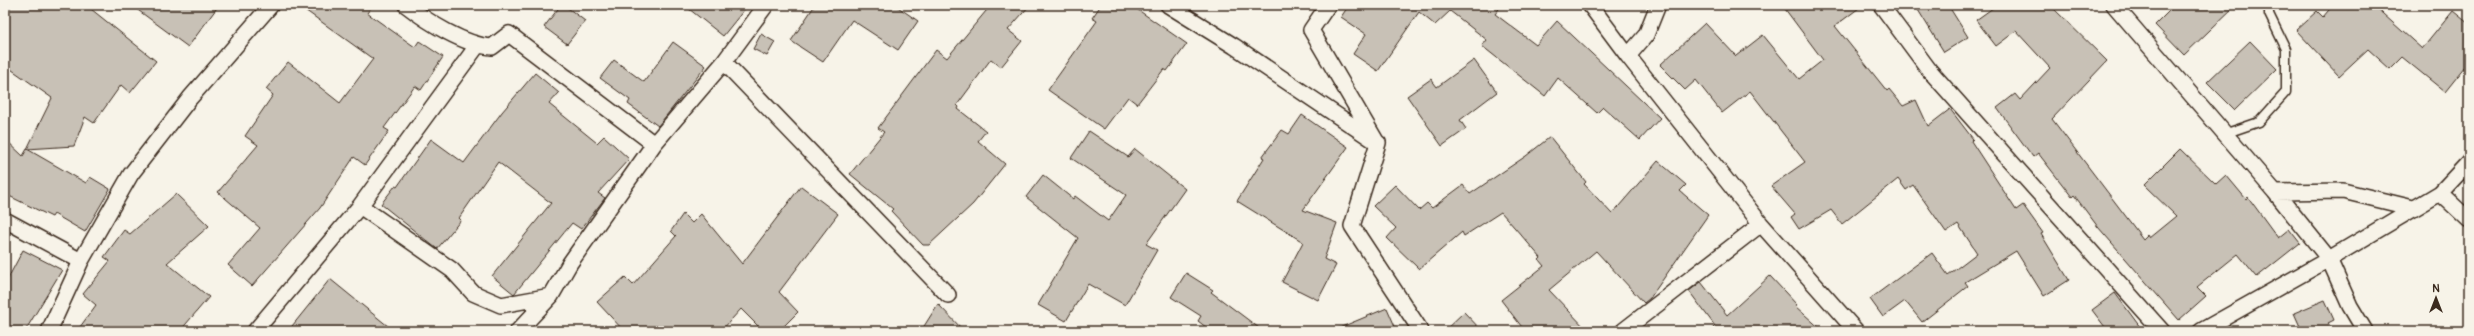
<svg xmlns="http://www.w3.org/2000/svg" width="2474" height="336" font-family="Pangolin,sans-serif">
  <rect width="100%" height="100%" fill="#f7f3e8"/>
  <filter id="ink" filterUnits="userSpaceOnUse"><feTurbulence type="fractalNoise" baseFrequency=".025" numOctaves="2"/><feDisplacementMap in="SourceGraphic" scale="8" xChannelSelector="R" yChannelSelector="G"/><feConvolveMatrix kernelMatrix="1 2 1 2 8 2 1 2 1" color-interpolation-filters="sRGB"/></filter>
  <g filter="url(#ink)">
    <path fill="#c8c1b6" stroke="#3b2a1e" d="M5,5H86L156,61L130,93L121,85L94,123L85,117L74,146L27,149L52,98L5,65Z
      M131,5H219L188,47Z
      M298,5H373L367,13L415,47L419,41L443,57L421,90L415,86L384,128L389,131L365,165L354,157L320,208L252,286L228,265L260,228L218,192L258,145L245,136L273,95L266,89L288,62L340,103L373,59Z
      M561,5H564L585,21L567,44L544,27Z
      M684,5H748L723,36Z
      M815,5H895L918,21L898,50L852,20L823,62L791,41Z
      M991,5H1030L1008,30L1022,41L1001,67L991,59L957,105L959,107L958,109L986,131L978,141L1005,164L973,204L929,245H923L891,211L893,209L850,174L884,132L878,128L936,50L947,58Z
      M1101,5H1131L1187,44L1167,71L1164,69L1137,104L1128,97L1104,129L1048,90L1097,21L1092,18Z
      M1349,5H1502L1495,14L1536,45L1557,21L1660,118L1640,140L1603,107L1597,113L1558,78L1545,96L1482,46L1487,40L1450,11L1435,25L1419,12L1378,71L1353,54L1366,34L1341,17Z
      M1782,5H1863L1835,26L1887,91L1889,89L1903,106L1916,100L1928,126L1950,109L1973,139L1971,141L2016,210L2023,205L2043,233L2041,234L2069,280L2044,296L2016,251L1965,282L1968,286L1922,322L1905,301L1883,317L1870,299L1932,253L1948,275L1977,253L1958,224L1946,232L1913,185L1906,190L1898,179L1842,224L1831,210L1799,229L1791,217L1795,214L1771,186L1805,162L1750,91L1722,113L1696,80L1685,90L1660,65L1705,23L1736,56L1763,35L1799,79L1823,60Z
      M1915,5H1948L1968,37L1944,52Z
      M1997,5H2050L2107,61L2052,119L2143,239L2147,235L2149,238L2176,216L2144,185L2180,149L2216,184L2226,175L2246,199L2248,197L2278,238L2289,229L2300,243L2257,277L2238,254L2197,287L2206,296L2179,320L2098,227L2074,195L2072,197L2038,153L2033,157L1997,108L2015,94L2020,100L2050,68L2016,31L1996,46L1976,20Z
      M2175,5H2236L2184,55L2155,25Z
      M2333,5H2373L2422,49L2453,11L2469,24V62L2445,92L2402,57L2390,69L2368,49L2339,76L2296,30L2317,11L2323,17Z
      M761,34L775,42L767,56L753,49Z
      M2250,41L2277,69L2235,110L2207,82Z
      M673,42L706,66L658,126L628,104L630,100L600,78L614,60L644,82Z
      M1474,60L1497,92L1460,120L1466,129L1442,146L1407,96L1431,79L1437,87Z
      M535,73L559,93L549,104L597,143L604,136L629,159L598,193L605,198L581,229L572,223L514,294L492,276L551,203L498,162L459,218L461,220L437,249L381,204L395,186L397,187L431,139L464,163L502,112Z
      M1302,115L1348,147L1303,210L1337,223L1324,259L1336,265L1318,300L1282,282L1303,242L1237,201L1264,158L1262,157L1282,130L1289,134Z
      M1089,131L1128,157L1135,149L1185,189L1146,244L1157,250L1125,305L1088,284L1066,321L1038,305L1078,238L1026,197L1043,175L1073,199L1075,196L1108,221L1126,195L1071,158Z
      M1550,137L1586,182L1584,184L1612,214L1658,161L1686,185L1680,191L1708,215L1650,298L1644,303L1596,251L1549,290L1588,331H1525L1501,300L1544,266L1539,260L1541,258L1501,212L1464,236L1462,232L1419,269L1387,238L1396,228L1373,206L1395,185L1419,210L1427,203L1432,208L1463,185L1470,194L1526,156Z
      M5,139L23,156L27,149L86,183L90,177L110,189L85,232L54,214L52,217L5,194Z
      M801,186L838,214L779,292L798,312L779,331H763L741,309L721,331H624L597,302L625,277L633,285L676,236L671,231L683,214L692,223L701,214L742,264Z
      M176,194L209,226L167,263L209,297L180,331H77L96,305L83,294L110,261L104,257L124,230L130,234Z
      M23,250L62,270L25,331H5V284Z
      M1186,273L1213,290L1211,292L1263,331H1211L1198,321L1201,316L1171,297Z
      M1770,276L1797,305L1795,306L1823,331H1710L1715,326L1689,291L1701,282L1727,315Z
      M330,279L394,331H288Z
      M2115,293L2143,331H2108L2092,310Z
      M2325,300L2334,320L2328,323L2334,331H2302L2294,313Z
      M938,304L964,331H921Z
      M1387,308L1397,331H1332Z
      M1464,312L1482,331H1444Z"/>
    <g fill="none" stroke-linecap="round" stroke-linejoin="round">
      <g stroke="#3b2a1e" stroke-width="11">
        <path id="lane" d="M2224,134L2259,122L2286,92V49L2269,14V5"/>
      </g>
      <g stroke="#3b2a1e" stroke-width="18">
        <path id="street" d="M406,5C428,22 464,45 492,47L509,34L654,144
          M1168,5L1234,46L1378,143L1352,226L1421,331
          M1328,5L1311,30L1376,141
          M1590,5L1628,56
          M1658,5L1646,35L1628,56L1761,224L1856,331
          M1881,5L1930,71L2162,331
          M2114,5L2275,192L2329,259L2350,306L2365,331
          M724,62L948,295
          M2275,192L2343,191L2413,208
          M2440,193L2469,220
          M360,206L452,270L473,293L501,305L551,296
          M5,220L81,261
          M49,331L81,261L131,174L190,98L271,5
          M255,331L360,206L477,46
          M518,331L551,296L570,263L654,144L724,62L766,5
          M1623,331L1761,224
          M2201,331L2329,259L2440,193L2469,162"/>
      </g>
      <use href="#lane" stroke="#f7f3e8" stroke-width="8"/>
      <use href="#street" stroke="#f7f3e8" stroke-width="15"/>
    </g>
  </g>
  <rect width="2474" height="336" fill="none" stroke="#f7f3e8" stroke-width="20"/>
  <rect x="10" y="10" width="2454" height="316" fill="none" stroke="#3b2a1e" stroke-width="1.5" filter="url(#ink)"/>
  <g transform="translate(2436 298)" stroke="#f7f3e8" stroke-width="3" paint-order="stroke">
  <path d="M0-3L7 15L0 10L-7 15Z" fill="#3b2a1e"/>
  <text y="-6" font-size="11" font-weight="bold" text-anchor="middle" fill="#3b2a1e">N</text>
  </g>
</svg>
